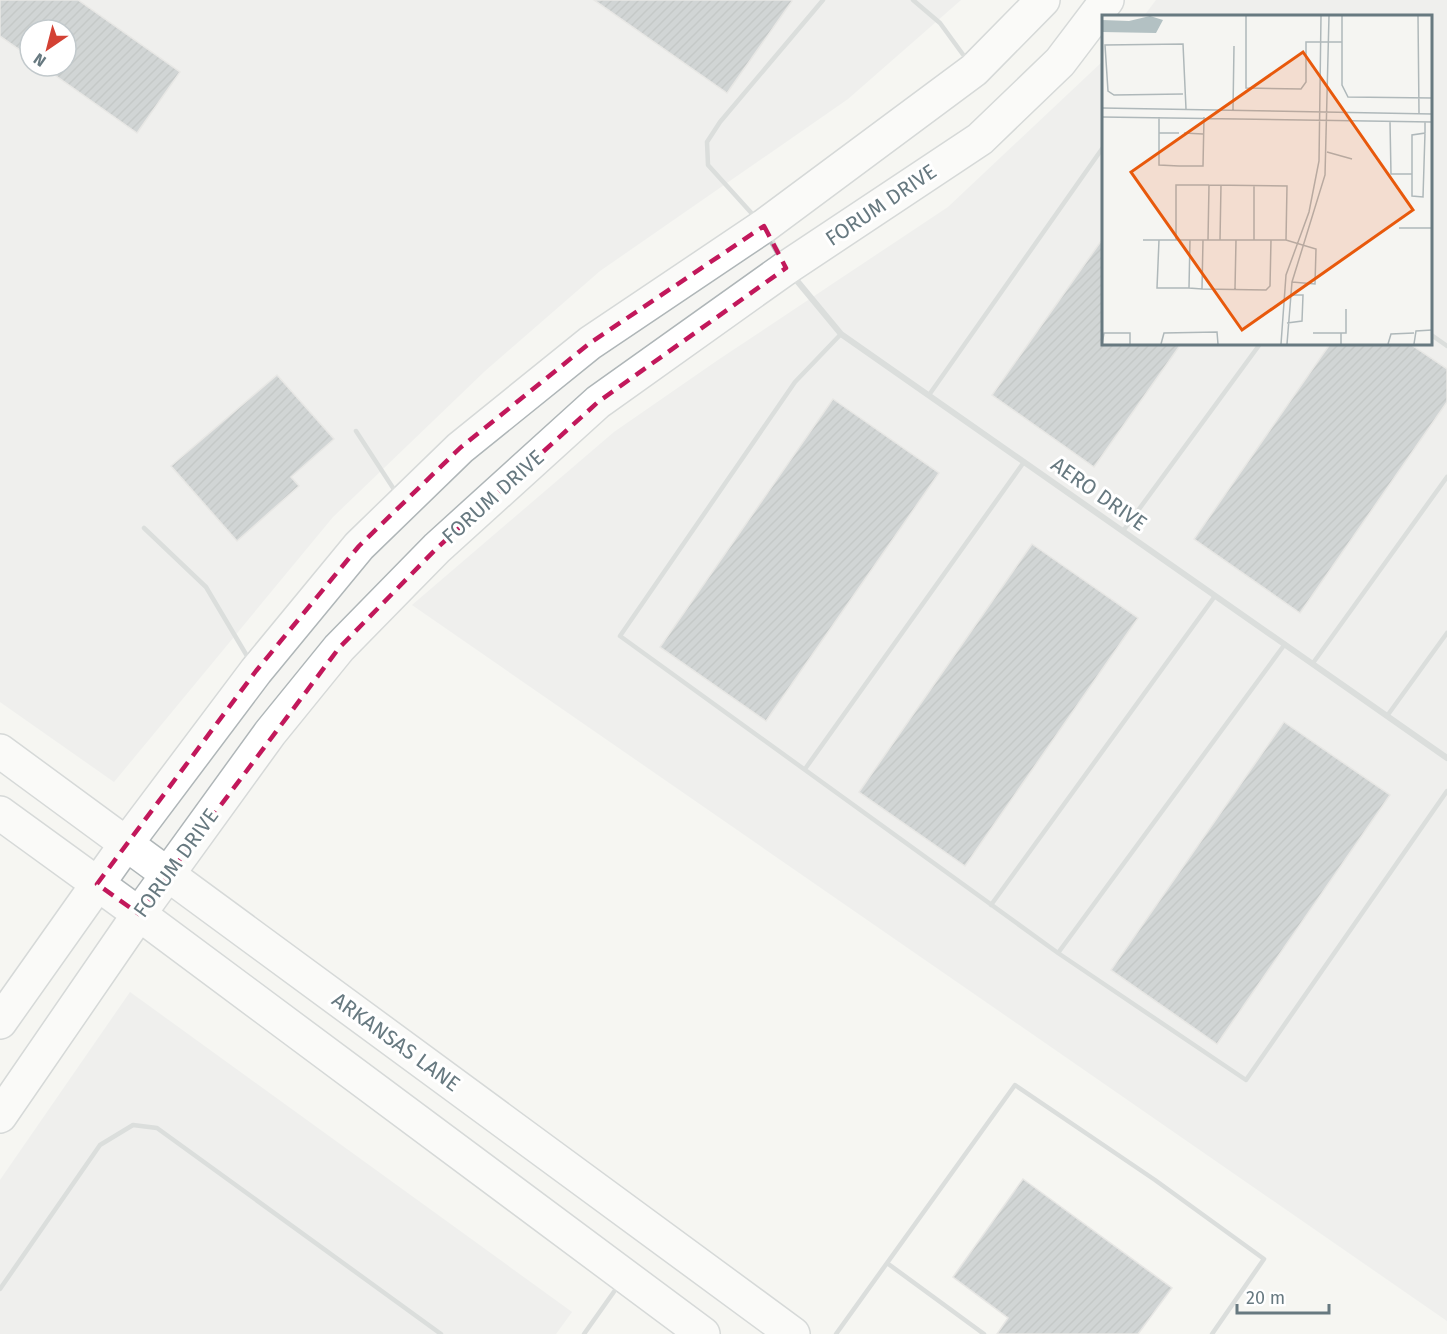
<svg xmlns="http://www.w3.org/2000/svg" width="1447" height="1334" font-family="'Fira Sans',sans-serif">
  <defs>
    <pattern id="building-hatch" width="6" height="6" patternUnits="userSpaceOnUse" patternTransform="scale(1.5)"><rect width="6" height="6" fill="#a5adb1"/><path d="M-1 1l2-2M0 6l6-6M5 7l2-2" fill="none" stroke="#8a9295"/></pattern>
  </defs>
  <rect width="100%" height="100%" fill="#f5f5f2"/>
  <path fill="#e6e7e6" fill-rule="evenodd" d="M0,0H961L848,99L600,271L485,371L333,517L114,782L0,702ZM30,30H66V66H30Z
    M1156,0H1447V1321L412,605L614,432L718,360L948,207L1103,61L1104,344H1430V16H1144Z
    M130,992L572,1312L556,1334H0V1180Z"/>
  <path fill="url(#building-hatch)" stroke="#d7d6d5" stroke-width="1.5" d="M0,0H78L180,72L137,133L42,66H66V30H30V57L0,36Z
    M594,0H791L792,1L727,93Z
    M1104,237V344H1181L1094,467L992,395Z
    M1330,344H1410L1447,369V402L1300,613L1194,539Z
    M277,375L334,439L291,477L299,486L237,541L171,466Z
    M833,399L939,473L766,721L660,647Z
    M1032,544L1138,618L965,866L859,792Z
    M1284,722L1390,795L1217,1044L1111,970Z
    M1023,1179L1172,1288L1138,1334H997L1008,1318L953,1277Z"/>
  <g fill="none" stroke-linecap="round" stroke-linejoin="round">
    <g stroke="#afb6b8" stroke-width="36">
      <path id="secondary" d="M0,751L793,1334
        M0,813L139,914L703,1334
        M0,1022L126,844L256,671L359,546L460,448L590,343L764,226L974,70L1043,0
        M0,1116L139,914L270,733L339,648L437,548L598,402L786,268L980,139L1060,62L1107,0"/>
    </g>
    <path stroke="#bac0c2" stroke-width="4.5" d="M913,0L940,23L967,60
      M755,217L708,165L707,142L720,122L823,0
      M841,334L795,382L620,636L1058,953L1285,644
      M1430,334L1447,346
      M929,395L1104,146
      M356,431L397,494
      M144,528L206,587L250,661
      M1123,531L1260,344
      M1313,663L1447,477
      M1387,716L1447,633
      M805,769L1024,462
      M991,905L1215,596
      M1058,953L1246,1080L1447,791
      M887,1263L984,1334
      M0,1289L100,1145L133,1125L157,1128L441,1334
      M584,1334L618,1286
      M836,1334L1015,1085L1155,1180L1264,1259L1212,1334"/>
    <path stroke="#bac0c2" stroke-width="6" d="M768,235L782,260
      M793,276L841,334L1447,758"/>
    <use href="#secondary" stroke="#fff" stroke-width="33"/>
  </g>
  <path d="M0 0H1447V1334H0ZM764,226L786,268L598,402L437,548L339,648L139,914L97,884L256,671L359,546L460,448L590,343Z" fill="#f5f5f2" fill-opacity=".55" fill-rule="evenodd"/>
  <path fill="none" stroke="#c2185b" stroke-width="4.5" stroke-dasharray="12 8" stroke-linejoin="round" d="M764,226L786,268L598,402L437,548L339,648L139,914L97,884L256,671L359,546L460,448L590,343Z"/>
  <g text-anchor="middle" stroke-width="6" stroke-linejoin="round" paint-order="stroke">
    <g font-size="21" fill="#677980" stroke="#fff">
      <text transform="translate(881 205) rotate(-34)" y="7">FORUM DRIVE</text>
      <text transform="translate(1099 494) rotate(35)" y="7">AERO DRIVE</text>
      <text transform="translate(493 497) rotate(-42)" y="7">FORUM DRIVE</text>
      <text transform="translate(176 863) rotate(-54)" y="7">FORUM DRIVE</text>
      <text transform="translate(396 1042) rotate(36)" y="7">ARKANSAS LANE</text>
    </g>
  </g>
  <g transform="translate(1102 15)">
    <rect width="330" height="330" fill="#f5f5f2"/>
    <path d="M48,1L61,5L54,18L0,17V5L27,6Z" fill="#b3c1c3"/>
    <path fill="none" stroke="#afb8ba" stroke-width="1.5" d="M144,1V73L199,74L204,67V27H240M240,1V70L246,82L330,83M316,1L317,98M81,79L12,80L6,76L3,30L81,29L84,94M0,93L330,99M131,95L132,31M0,102L330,107M57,102V150L77,151H101L102,102M288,107L289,159H310V120L323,118V107M57,118H77M82,118L101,119M225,137L250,144M310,159V181L321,182L323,118M297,213H330M41,225H184L214,234L213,269L190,267M57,225L55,273H87M74,225V170H107M88,225L87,273L100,274L101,225M106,225L107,170L185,171L184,225M118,225L119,170M152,225V170M100,274L164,275L168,271L169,225M133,274L134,225M185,308L200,306L201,280H188M211,318H239V329M239,318H244V294M0,329L2,318H28V329M59,329L62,318L115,317L116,329M179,329L184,260L207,197L217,146L219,1M185,329L190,267L223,160L227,1M286,329L289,319L312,318M312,329L314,316L330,315"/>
    <path fill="#e8590c" fill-opacity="0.15" stroke="#e8590c" stroke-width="3" d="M201,37L311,195L140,315L29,157Z"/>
    <rect width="330" height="330" fill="none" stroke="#677980" stroke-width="3"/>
  </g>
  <g transform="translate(48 48) rotate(215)"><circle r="28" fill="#ffffff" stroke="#c2c9cc" stroke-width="1.5"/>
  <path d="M0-4.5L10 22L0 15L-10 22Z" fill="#d34134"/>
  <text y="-9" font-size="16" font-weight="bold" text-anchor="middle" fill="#677980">N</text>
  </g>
  <path d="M1237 1304v9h92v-9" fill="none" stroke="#677980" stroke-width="3"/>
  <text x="1246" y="1304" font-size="18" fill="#677980" stroke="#ffffff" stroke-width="4.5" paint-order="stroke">20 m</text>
</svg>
